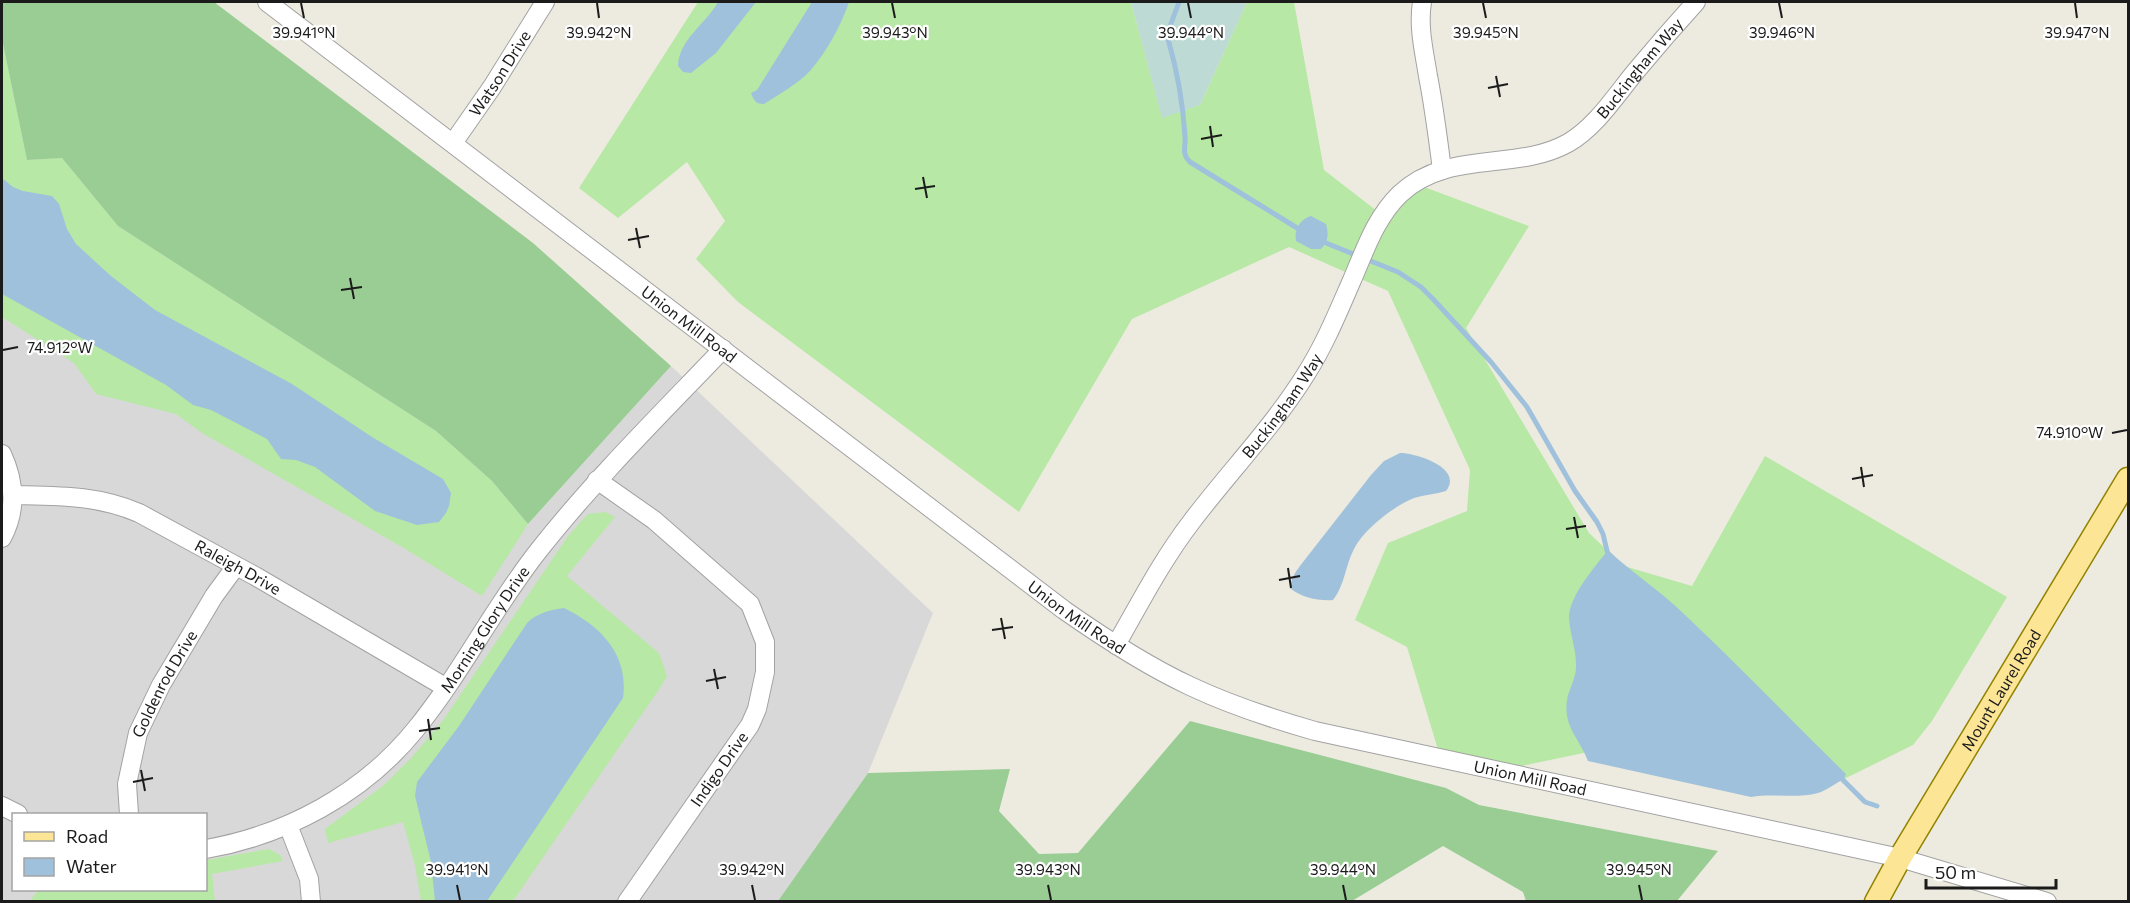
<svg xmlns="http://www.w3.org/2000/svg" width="2130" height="903" font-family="Commissioner,sans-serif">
  <rect width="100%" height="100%" fill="#edebe0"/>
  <path fill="#d9d8d8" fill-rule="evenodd" d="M2,39L27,160L62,158L118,226L436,431L492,481L528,524L671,366L933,613L868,773L778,901H2ZM14,814H206V890H14Z"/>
  <path fill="#b7e8a5" d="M698,2H1131L1162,117L1200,105L1247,2H1294L1324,170L1377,211L1408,181L1529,226L1466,328L1589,533L1624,566L1692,586L1765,456L2007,597L1932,721L1913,745L1836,783L1617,746L1507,769L1439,753L1407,647L1355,620L1388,543L1467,511L1470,470L1388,291L1289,247L1132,319L1019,512L738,302L696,259L725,221L687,162L618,218L579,188Z
    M2,39L27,160L62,158L118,226L436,431L492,481L528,524L482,596L402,547L202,433L176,414L96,394L74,363L2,317Z
    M605,512L615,517L567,576L659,653L667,676L660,688L513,901H421L415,866L403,822L328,843L325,829L384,785L412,757L444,719L568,536L588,514Z
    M269,849L280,855L283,861L212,874L215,901L35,902L31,899L39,890H206V860Z"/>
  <path fill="#99cd94" d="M2,2H214L533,243L671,366L528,524L492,481L436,431L118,226L62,158L27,160L2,39Z
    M1190,721L1446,788L1479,805L1718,851L1677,901H1526L1523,892L1443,846L1352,901H778L868,773L1010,769L999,811L1039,854L1078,853Z"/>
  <path fill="#bddbd4" d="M1131,2H1247L1200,105L1162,118Z"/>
  <path fill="#a0c1db" d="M718,2H756L716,53L691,73L683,72L678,66C679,39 706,24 718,2Z
    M812,2H849C841,26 827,51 810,71C799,83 778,95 764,104C756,104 754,101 751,93L757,90Z
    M2,178L13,187L23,191L52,196L59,204L67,229L76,244L111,276L155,310L292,384L372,437L443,479L451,493L449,506L446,513L439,522L417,525L375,511L315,467L296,460L281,459L267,439L211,410L193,405L166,385L2,294Z
    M1311,216L1326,224C1329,234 1328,242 1321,249H1311L1296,241C1294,230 1300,219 1311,216Z
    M1400,453C1416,453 1464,468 1446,491C1436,494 1424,495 1414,498C1394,506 1364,529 1354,549C1345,566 1345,585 1333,600C1318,601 1303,598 1291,589C1290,578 1297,570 1303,562L1371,475L1384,461Z
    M1608,550C1632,573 1661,591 1685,615C1740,667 1792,721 1846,774L1844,779C1835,783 1828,790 1818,793C1796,799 1773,793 1751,797L1588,761C1580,739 1563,727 1567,700C1569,688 1577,677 1576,664C1576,649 1570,634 1569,618C1569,596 1594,568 1608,550Z
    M564,608C601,626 629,655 623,698L487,901H435L431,862L415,796L417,782L459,726L527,623C537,613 550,610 564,608Z"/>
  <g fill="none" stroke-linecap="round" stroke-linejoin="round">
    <path stroke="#a0c1db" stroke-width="5" d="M1179,2L1169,29L1168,39C1177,70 1183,104 1185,136C1186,147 1181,153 1190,162L1302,231
      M1321,241L1398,272L1421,287L1433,299L1491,362L1527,407L1575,491L1597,522L1603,534L1608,555
      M1839,776L1865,802L1877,806"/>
    <g stroke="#a2a2a2" stroke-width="20">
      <g id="minor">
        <path id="s1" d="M267,2L1064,610C1104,638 1145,665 1190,686C1230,705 1273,719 1315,731L1900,858L2047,902"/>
        <path d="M1422,2C1418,27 1424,51 1428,76C1434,107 1438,138 1442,170"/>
        <path id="s2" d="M453,143L492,87L545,2"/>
        <path d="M2,454C15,482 17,510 2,538"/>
        <path d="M597,480L654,520L750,604L765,642V672L757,709L750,725L627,902"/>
        <path id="s3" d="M14,495C59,496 97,495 139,513L255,576L445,687"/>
        <path id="s4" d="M1116,645C1140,603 1162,560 1192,521C1229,472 1273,427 1306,374C1325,344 1338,312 1352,280C1365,250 1376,217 1400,194C1448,149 1516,172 1568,143C1596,127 1616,95 1636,71C1656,47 1676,24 1696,2"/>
        <path d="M2,806L18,814"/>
        <path id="s5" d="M129,814L127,784L138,733L161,685L214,596L236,566"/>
        <path d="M288,825L309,879L311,902"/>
        <path id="s6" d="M206,849C286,835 363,794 415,730C461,674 493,608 539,550C595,479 660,415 723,349"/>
      </g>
    </g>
    <g stroke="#928200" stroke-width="25">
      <g id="major">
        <path id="s7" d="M1876,902L1900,858L2128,479"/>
      </g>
    </g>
    <use href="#minor" stroke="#fff" stroke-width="18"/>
    <use href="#major" stroke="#fce696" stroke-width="22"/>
  </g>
  <path fill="none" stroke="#1b1b1b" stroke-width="2" d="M301,3L304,18M597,3L599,18M892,3L895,18M1188,3L1191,18M1483,3L1486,18M1779,3L1782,18M2075,3L2077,18M1496,76L1500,97M1488,88L1508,84M1210,126L1213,147M1201,139L1222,135M923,177L927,198M915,189L935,186M636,228L640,248M628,240L649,236M350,278L354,299M341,290L362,287M3,350L18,347M2112,433L2127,430M1861,467L1864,487M1852,479L1873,475M1574,517L1578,538M1566,529L1586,526M1288,568L1291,588M1279,580L1300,576M1001,618L1005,639M992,630L1013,627M714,669L718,689M706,681L726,677M428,719L431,740M419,731L440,728M141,770L145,791M133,782L153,778M457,885L460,900M752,885L755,900M1048,885L1051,900M1343,885L1346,900M1639,885L1642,900"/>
  <g text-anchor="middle" stroke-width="4.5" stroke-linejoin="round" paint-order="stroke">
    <g font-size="16" fill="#1b1b1b" stroke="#fff">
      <text dy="6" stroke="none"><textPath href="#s4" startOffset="818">Buckingham Way</textPath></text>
      <text dy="6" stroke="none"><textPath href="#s2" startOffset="84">Watson Drive</textPath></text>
      <text dy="6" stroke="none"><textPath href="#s1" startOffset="531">Union Mill Road</textPath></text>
      <text dy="6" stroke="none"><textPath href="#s4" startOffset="292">Buckingham Way</textPath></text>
      <text dy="6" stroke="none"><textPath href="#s3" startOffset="240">Raleigh Drive</textPath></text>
      <text dy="6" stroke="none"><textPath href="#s1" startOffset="1017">Union Mill Road</textPath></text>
      <text dy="6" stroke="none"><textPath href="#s6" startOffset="368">Morning Glory Drive</textPath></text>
      <text dy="6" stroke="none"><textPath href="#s5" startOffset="138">Goldenrod Drive</textPath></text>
      <text dy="6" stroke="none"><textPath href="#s7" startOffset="246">Mount Laurel Road</textPath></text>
      <text transform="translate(719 769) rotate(-55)" y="6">Indigo Drive</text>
      <text dy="6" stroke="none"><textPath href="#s1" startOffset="1503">Union Mill Road</textPath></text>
    </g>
  </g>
  <g font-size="15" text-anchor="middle" fill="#1b1b1b" stroke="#fff" stroke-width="4.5" stroke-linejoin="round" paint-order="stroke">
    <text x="2077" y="38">39.947°N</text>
    <text x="304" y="38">39.941°N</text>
    <text x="599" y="38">39.942°N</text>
    <text x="895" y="38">39.943°N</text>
    <text x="1191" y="38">39.944°N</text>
    <text x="1486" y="38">39.945°N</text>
    <text x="1782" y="38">39.946°N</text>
    <text x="60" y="353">74.912°W</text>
    <text x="2070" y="438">74.910°W</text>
    <text x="457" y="875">39.941°N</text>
    <text x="752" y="875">39.942°N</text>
    <text x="1048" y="875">39.943°N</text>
    <text x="1343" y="875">39.944°N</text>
    <text x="1639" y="875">39.945°N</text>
  </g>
  <rect width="2130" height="903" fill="none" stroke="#1b1b1b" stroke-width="6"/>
  <rect x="12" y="813" width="195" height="78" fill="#ffffff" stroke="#a4a4a4" stroke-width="1.5"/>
  <rect x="24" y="832" width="30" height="9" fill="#fce696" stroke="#a4a4a4" stroke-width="1.5"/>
  <text x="66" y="843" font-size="18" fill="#1b1b1b">Road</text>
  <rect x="24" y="858" width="30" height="18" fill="#a0c1db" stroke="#a4a4a4" stroke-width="1.5"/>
  <text x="66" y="873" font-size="18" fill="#1b1b1b">Water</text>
  <path d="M1926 879v9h130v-9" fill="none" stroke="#1b1b1b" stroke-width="3"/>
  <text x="1935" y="879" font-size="18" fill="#1b1b1b" stroke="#ffffff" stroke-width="4.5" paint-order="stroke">50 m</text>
</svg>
